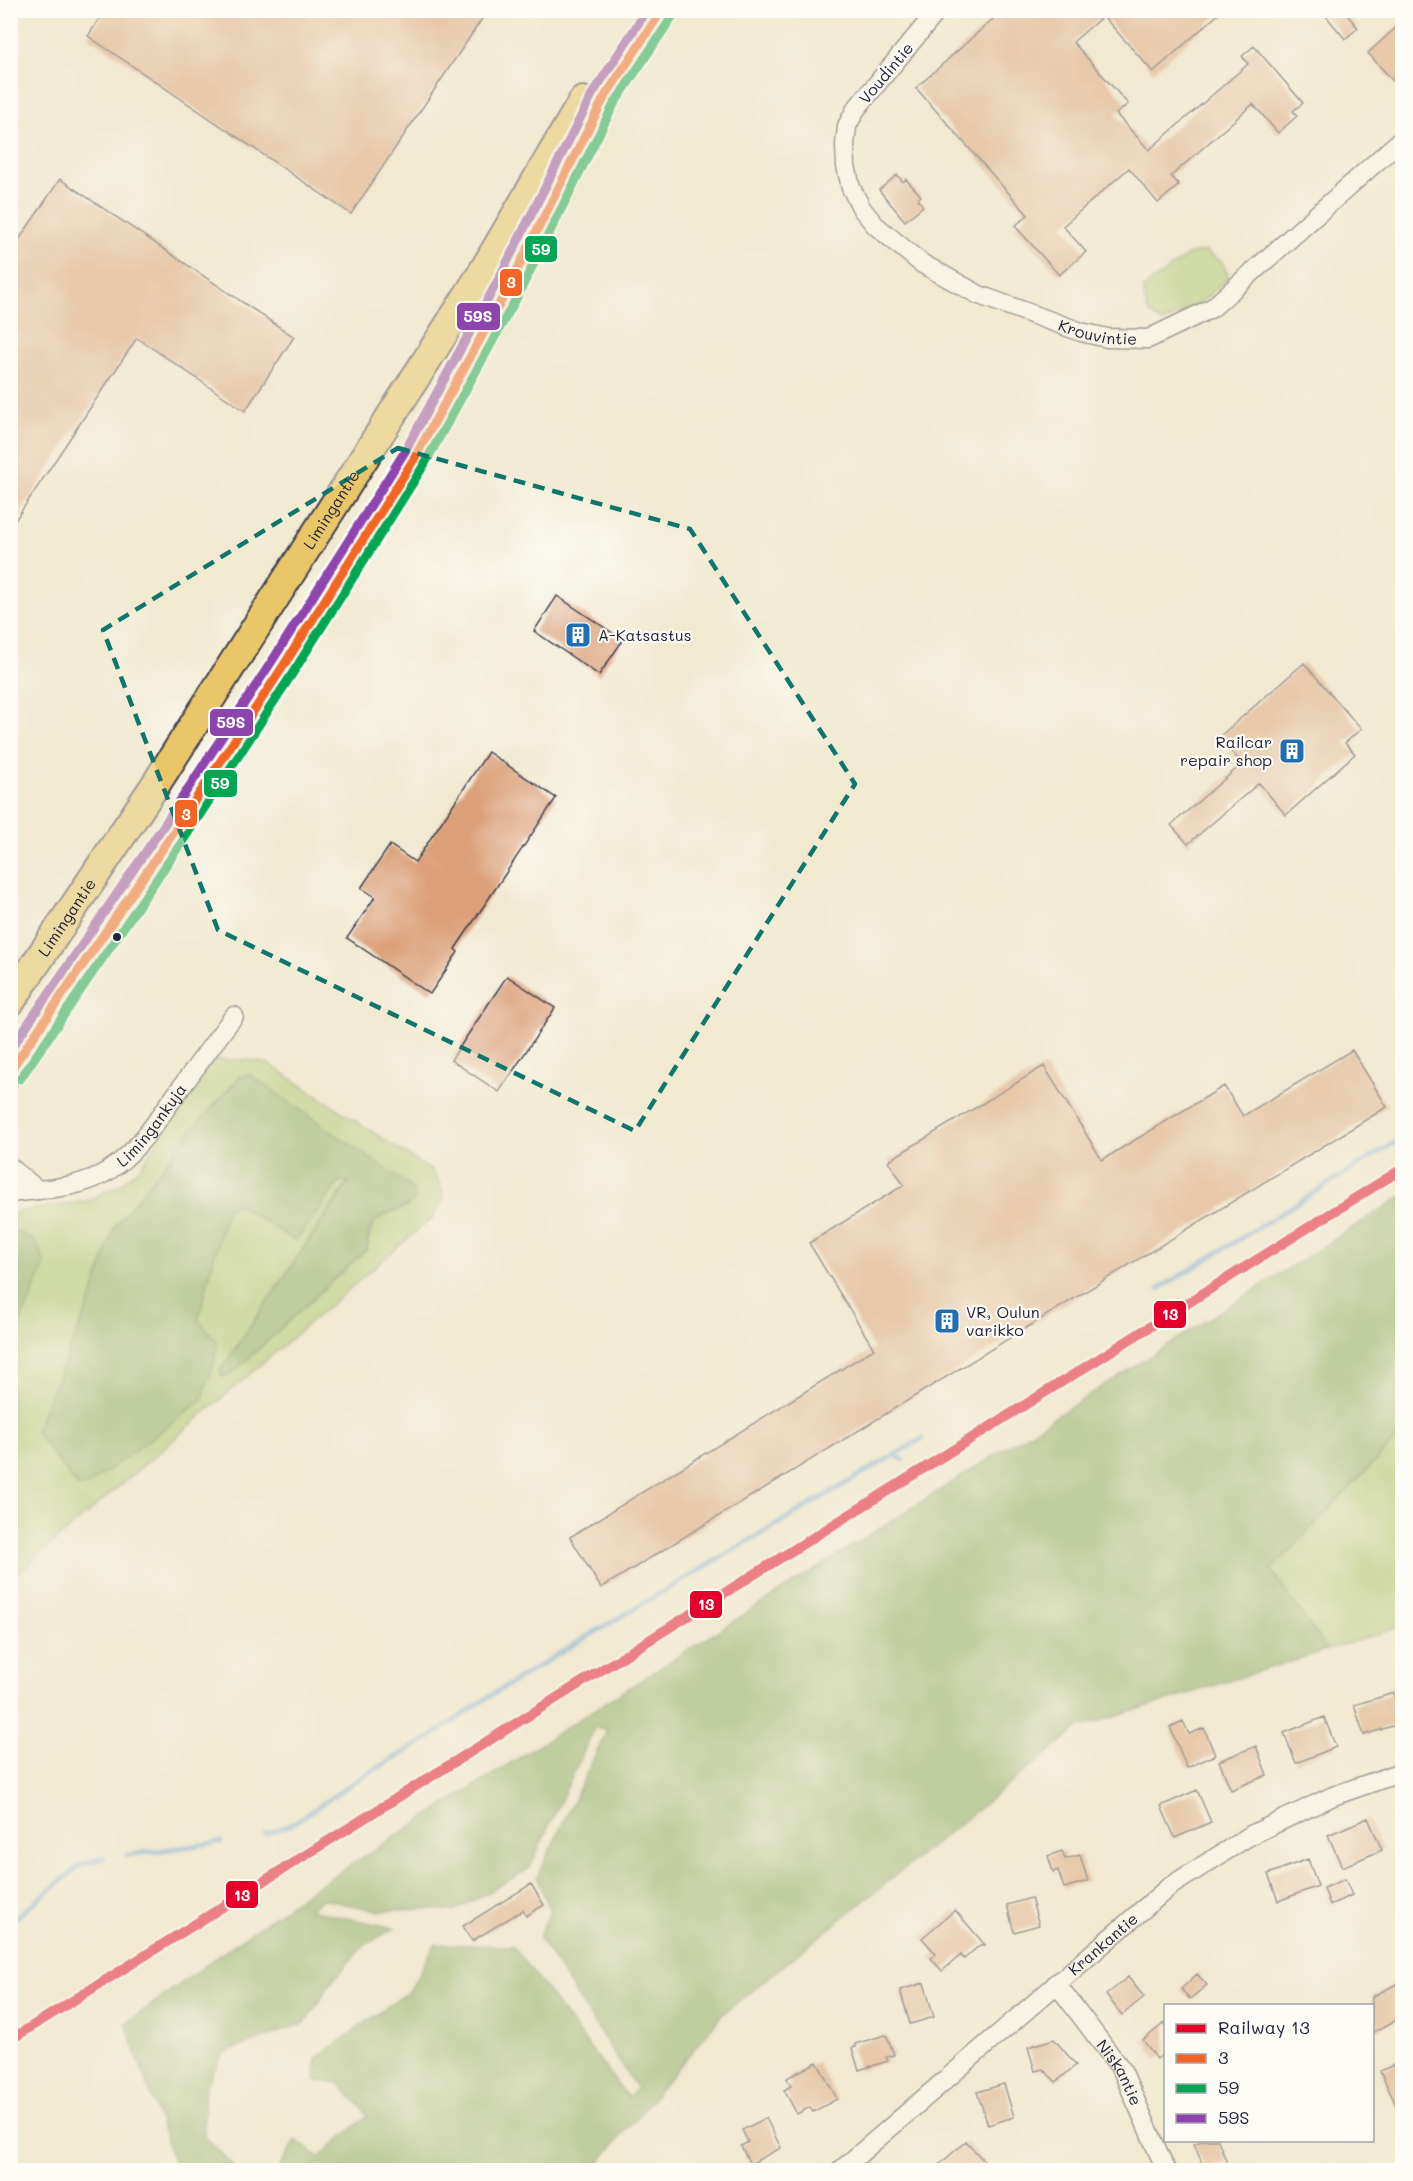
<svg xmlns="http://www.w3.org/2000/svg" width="1413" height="2181" font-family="Mali,sans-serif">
  <rect width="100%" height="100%" fill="#fdfcf7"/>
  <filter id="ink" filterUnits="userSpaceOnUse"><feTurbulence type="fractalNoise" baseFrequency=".0167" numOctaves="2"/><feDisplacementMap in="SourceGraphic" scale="12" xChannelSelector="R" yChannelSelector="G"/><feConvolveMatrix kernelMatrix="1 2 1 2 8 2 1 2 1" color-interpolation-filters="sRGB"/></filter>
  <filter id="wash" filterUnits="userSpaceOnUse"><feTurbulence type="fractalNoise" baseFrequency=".008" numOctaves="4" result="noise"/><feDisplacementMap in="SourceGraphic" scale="24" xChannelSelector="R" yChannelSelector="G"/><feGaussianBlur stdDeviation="1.35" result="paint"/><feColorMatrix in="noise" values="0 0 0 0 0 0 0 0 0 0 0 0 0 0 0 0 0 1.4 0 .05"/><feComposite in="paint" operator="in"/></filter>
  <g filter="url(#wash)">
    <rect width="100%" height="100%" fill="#f1e9d0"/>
    <path fill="#a9c86f" stroke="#667555" stroke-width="1.5" fill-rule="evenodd" d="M1204,251L1222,262L1229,277L1197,306L1162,323L1147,311L1143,288L1188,255Z
      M213,1060H252L269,1064L432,1171L440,1184L444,1198L433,1217L11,1579V1345L44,1266L15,1231L11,1232V1213L86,1201L118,1186L139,1169ZM249,1074L408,1185L413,1191L407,1207C378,1218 372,1215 367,1249L232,1373L223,1377L220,1371L349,1181H340L295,1241L238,1204L227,1208L198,1321L56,1457L35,1431L91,1300L114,1228L191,1131L240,1077Z
      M1402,1433V1635L1400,1627L1327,1650L1271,1570Z"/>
    <path fill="#86ac62" stroke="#54674e" stroke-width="1.5" d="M249,1074L408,1185L413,1191L414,1201C402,1211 376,1212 370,1229C367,1235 368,1243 367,1249L232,1373L223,1377L220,1371L349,1182L340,1181L295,1241L238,1204L227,1208L198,1320L217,1341L215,1360L201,1401L87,1486H77L35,1431L91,1300L114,1228L191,1131L240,1077Z
      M1402,1196V1433L1271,1570L1327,1650L1079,1728L723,2014L593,2170H277L296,2140L319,2157L368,2115L339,2083L315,2081L316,2058L409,1991L435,1944L513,1946L628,2098L637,2089L539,1938L550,1910L537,1877L607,1730L595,1727L529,1869L455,1911L427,1909L379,1911L322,1899L310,1910L395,1928L364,1945L331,1983L305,2023L223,2053L205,2088L204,2135L237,2170H176L126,2023L303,1895Z
      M15,1231C34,1238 42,1245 44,1266L11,1345L10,1232Z"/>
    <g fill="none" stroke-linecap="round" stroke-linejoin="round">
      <path stroke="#74a8e1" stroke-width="5" d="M1159,1289L1402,1138
        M894,1454L903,1460
        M265,1834L292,1824L362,1777L432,1736L487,1698L588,1636L923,1438
        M127,1855L221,1842
        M10,1922L82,1864L104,1858
        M859,2170L878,2154"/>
    </g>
    <g id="blocks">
      <path fill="#dba079" d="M105,10H488L351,214L88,36Z
        M1003,10H1020L1026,18L1034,10H1223L1153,72L1103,16L1073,42L1128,104L1116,114L1149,150L1248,64L1242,56L1254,46L1303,103L1293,111L1297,116L1278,133L1253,104L1171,176L1179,185L1158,203L1129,168L1063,226L1086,252L1059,275L1015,226L1028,215L916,88Z
        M1321,10H1343L1358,28L1345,39Z
        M1402,22V91L1368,53Z
        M897,175L903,182L906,179L921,196L918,199L923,206L905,221L879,190Z
        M60,179L294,337L245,411L137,338L10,528V253Z
        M557,596L623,640L599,675L534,631Z
        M1304,663L1361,729L1345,743L1355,754L1286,815L1259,783L1188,844L1171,825L1242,764L1219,737Z
        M488,752L556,798L455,949L458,952L430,994L347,938L375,897L361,888L390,845L415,862Z
        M507,976L555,1008L499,1092L451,1060Z
        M1352,1050L1387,1107L601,1588L570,1537L874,1349L809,1243L904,1185L888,1161L1044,1066L1102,1160L1224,1086L1243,1116Z
        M1394,1693L1402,1723L1364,1735L1354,1705Z
        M1324,1717L1336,1747L1296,1763L1284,1733Z
        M1183,1721L1189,1734L1204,1728L1215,1755L1187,1768L1170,1727Z
        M1256,1746L1267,1775L1231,1790L1219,1761Z
        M1197,1790L1211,1822L1175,1838L1161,1806Z
        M1368,1818L1382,1850L1342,1867L1328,1835Z
        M1062,1851L1065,1859L1080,1855L1088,1881L1064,1888L1058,1870L1053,1872L1048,1856Z
        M1308,1859L1318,1886L1278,1901L1268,1874Z
        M1345,1879L1352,1895L1330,1905L1324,1888Z
        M531,1884L544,1905L526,1916L523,1910L472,1941L463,1926Z
        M1031,1898L1039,1925L1014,1932L1007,1905Z
        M955,1910L985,1945H980L964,1959L961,1955L942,1971L931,1958L936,1954L922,1938Z
        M1197,1974L1207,1985L1190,1999L1181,1989Z
        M1128,1977L1144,1997L1122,2015L1106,1995Z
        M1402,1981V2017L1372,2033V1997Z
        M924,1983L934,2017L910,2024L900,1990Z
        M1166,2022V2052L1157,2059L1143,2040Z
        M885,2035L887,2036L894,2055L886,2057L888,2061L859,2070L852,2048L856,2047L855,2044Z
        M1054,2039L1076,2065L1056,2082L1043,2069L1035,2071L1028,2047Z
        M1402,2061V2118L1380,2071Z
        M817,2062L837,2099L813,2112L810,2107L797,2114L784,2090L791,2086L787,2078Z
        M1004,2084L1014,2117L988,2125L977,2092Z
        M766,2118L781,2148L750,2164L741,2146L748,2142L742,2130Z
        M1204,2140H1218L1227,2163L1205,2170L1194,2144Z
        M966,2141L992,2170H933Z"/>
    </g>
  </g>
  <g filter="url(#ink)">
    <use href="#blocks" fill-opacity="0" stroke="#414051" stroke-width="1.5"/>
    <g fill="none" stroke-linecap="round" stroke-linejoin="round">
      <g stroke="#414051" stroke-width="21">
        <g id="minor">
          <path id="s1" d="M938,10L856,109L847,126L845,145L846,166L851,188L862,209L875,225L921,263L979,295L1081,332L1107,338L1148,339L1212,308L1402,139"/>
          <path d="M10,1167L38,1190"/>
          <path id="s2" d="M10,1193C43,1189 79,1189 108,1171C137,1153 157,1120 177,1093C196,1067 215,1041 234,1016"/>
          <path id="s3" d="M1056,1983L1122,2070L1166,2170"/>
          <path id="s4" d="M841,2170L1169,1887L1251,1835L1333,1796L1402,1772"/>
        </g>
      </g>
      <g stroke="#414051" stroke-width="32">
        <g id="primary">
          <path id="s5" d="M10,1002L154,787L481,275L583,101"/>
          <path d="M10,1072L176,829L284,665L414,459L506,292L604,98L662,10"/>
        </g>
      </g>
      <use href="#minor" stroke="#fff" stroke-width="18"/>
      <use href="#primary" stroke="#e9c769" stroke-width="28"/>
      <g stroke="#fdfcf7" stroke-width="14">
        <path id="bus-1" d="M10,1071L176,829L284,665L414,459L506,292L604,98L662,10"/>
      </g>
      <g stroke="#fdfcf7" stroke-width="14">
        <path id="bus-2" d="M20,1079L186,836L294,671L424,465L517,297L614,104L672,17"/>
      </g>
      <g stroke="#fdfcf7" stroke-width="14">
        <path id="bus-3" d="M10,1050L166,822L274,658L404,453L495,286L593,93L647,10"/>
      </g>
      <use href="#bus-1" stroke="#f26522" stroke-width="9"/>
      <use href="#bus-2" stroke="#00a651" stroke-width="9"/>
      <use href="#bus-3" stroke="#8e44ad" stroke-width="9"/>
      <g stroke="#fdfcf7" stroke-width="15">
        <path id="rail-1" d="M10,2040L1402,1169"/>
      </g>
      <use href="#rail-1" stroke="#e4002b" stroke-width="10"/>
    </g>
  </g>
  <path d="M0 0H1413V2181H0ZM398,448L690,529L855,784L635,1131L218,930L103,630Z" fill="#f1e9d0" fill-opacity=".55" fill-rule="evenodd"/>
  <path fill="none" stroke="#0f766e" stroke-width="4.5" stroke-dasharray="12 8" stroke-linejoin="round" d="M398,448L690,529L855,784L635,1131L218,930L103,630Z"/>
  <defs>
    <g id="building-square" transform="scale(1.35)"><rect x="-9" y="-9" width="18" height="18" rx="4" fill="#1f6fb2" stroke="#fdfcf7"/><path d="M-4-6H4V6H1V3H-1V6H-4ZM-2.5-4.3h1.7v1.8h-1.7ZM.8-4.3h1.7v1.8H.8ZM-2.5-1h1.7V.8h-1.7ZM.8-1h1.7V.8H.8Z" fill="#fff"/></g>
  </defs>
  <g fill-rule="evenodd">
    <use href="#building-square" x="578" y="635"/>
    <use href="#building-square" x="1292" y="751"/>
    <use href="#building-square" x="947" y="1321"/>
  </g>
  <circle fill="#22223b" stroke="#fdfcf7" stroke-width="2" cx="117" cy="937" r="5"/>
  <g text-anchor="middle" stroke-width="4.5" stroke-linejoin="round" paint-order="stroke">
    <g font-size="16" fill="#22223b" stroke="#fdfcf7">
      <text transform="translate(886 73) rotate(-50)" y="6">Voudintie</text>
      <text dy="6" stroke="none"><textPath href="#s1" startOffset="506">Krouvintie</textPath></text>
      <text dy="6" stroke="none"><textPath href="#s5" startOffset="588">Limingantie</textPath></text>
      <text dy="6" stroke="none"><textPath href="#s5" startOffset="102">Limingantie</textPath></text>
      <text dy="6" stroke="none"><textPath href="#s2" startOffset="165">Limingankuja</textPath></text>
      <text dy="6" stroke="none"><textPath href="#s4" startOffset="346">Krankantie</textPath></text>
      <text dy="6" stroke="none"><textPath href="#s3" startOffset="110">Niskantie</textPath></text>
    </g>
    <g font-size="16" fill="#22223b" stroke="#fdfcf7" text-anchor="start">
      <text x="598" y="641">A-Katsastus</text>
      <text x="1272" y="748" text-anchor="end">Railcar<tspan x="1272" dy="18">repair shop</tspan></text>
      <text x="966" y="1318">VR, Oulun<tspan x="966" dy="18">varikko</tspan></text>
    </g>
  </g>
  <g stroke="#fdfcf7" stroke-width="2">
    <rect x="524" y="235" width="34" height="28" rx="6" fill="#00a651"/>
    <rect x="499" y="268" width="24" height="29" rx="6" fill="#f26522"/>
    <rect x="456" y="302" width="45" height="29" rx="6" fill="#8e44ad"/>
    <rect x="209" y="708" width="45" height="29" rx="6" fill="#8e44ad"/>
    <rect x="203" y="769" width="35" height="29" rx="6" fill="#00a651"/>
    <rect x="174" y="799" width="24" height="29" rx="6" fill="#f26522"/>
    <rect x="1153" y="1300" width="34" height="29" rx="6" fill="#e4002b"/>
    <rect x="689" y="1590" width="34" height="29" rx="6" fill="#e4002b"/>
    <rect x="225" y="1880" width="34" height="29" rx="6" fill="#e4002b"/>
  </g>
  <g font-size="16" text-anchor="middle" font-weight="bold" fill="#fff">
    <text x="541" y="255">59</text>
    <text x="511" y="288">3</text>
    <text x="478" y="322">59S</text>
    <text x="231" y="728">59S</text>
    <text x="220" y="789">59</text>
    <text x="186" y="820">3</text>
    <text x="1170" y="1320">13</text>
    <text x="706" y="1610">13</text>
    <text x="242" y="1901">13</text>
  </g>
  <rect width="1413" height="2181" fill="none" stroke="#fdfcf7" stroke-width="36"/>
  <rect x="1164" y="2004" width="210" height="138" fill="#fdfcf7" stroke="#a5a5ac" stroke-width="1.5"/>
  <rect x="1176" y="2024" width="30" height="9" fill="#e4002b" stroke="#a5a5ac" stroke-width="1.5"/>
  <text x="1218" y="2034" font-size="18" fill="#22223b">Railway 13</text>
  <rect x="1176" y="2054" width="30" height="9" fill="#f26522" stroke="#a5a5ac" stroke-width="1.5"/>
  <text x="1218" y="2064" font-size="18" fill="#22223b">3</text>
  <rect x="1176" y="2084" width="30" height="9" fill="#00a651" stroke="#a5a5ac" stroke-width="1.5"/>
  <text x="1218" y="2094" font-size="18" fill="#22223b">59</text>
  <rect x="1176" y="2114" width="30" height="9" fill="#8e44ad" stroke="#a5a5ac" stroke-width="1.5"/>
  <text x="1218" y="2124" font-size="18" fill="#22223b">59S</text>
</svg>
